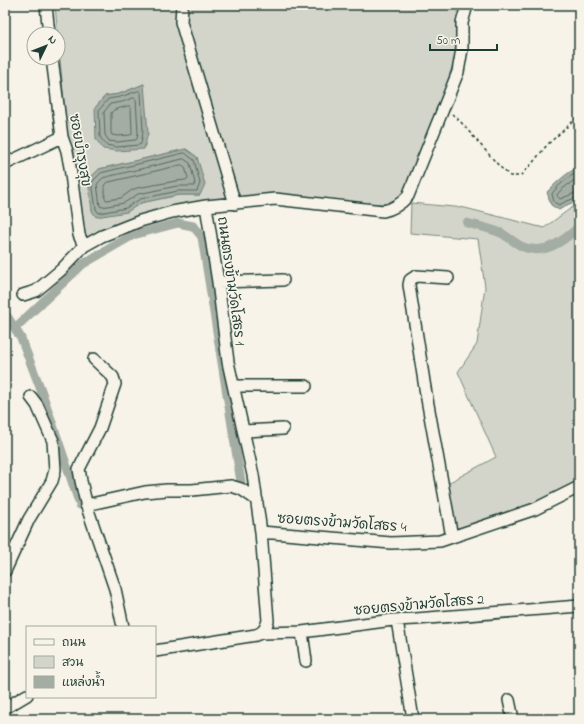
<svg xmlns="http://www.w3.org/2000/svg" width="584" height="724" font-family="'Indie Flower','Playpen Sans Thai',sans-serif">
  <rect width="100%" height="100%" fill="#f7f3e8"/>
  <filter id="ink" filterUnits="userSpaceOnUse"><feTurbulence type="fractalNoise" baseFrequency=".025" numOctaves="2"/><feDisplacementMap in="SourceGraphic" scale="8" xChannelSelector="R" yChannelSelector="G"/><feConvolveMatrix kernelMatrix="1 2 1 2 8 2 1 2 1" color-interpolation-filters="sRGB"/></filter>
  <g filter="url(#ink)">
    <path fill="#d3d5ca" stroke="#79897f" fill-rule="evenodd" d="M55,5H473L451,70L411,203L465,208L544,228L571,208L579,206V485L533,503L456,530L448,483L496,457L458,372L477,344L485,287L478,239L410,233L411,203L372,204L217,199L84,238L70,167ZM144,84L95,108L105,96L119,94ZM186,149L197,157L200,195H179L140,203L99,169Z"/>
    <path fill="#a4ada3" stroke="#6f8077" d="M144,84L148,133L144,149L117,151L103,149L96,139L95,108L105,96L119,94Z
      M186,149L197,157L205,184L200,195H179L141,203L127,212L96,217L92,211L88,180L99,169Z
      M579,167V201L569,204L559,210L551,205L547,192C556,183 567,172 579,167Z"/>
    <g fill="none" stroke-linecap="round" stroke-linejoin="round">
      <path stroke="#546a60" stroke-width="1" d="M138,91H140L141,92L143,132L141,144L139,145L117,147L106,145L100,137L99,110L108,99L120,97Z
        M134,98L136,99L138,132L137,139L135,140L117,142L109,141L105,135L104,112L110,104L122,102Z
        M128,106H130L131,108L132,131V134L130,135L117,136L112,135L111,133V113L114,110Z
        M185,153L194,160L200,183L197,191H178L140,199L126,208L99,213L98,212L96,209L92,182L101,173Z
        M184,159L190,163L195,183L194,186H177L138,194L124,203L102,207L100,206L97,184L103,178Z
        M182,165L185,167L188,178L186,180L176,181L137,188L132,190L121,198L107,200L105,199L104,186L106,183Z
        M579,172C570,175 557,186 552,194L554,202L559,205L567,201L579,197
        M579,177C575,180 558,191 557,195C557,196 558,197 559,198L560,199L575,193L579,192"/>
      <path stroke="#a4ada3" stroke-width="9" d="M467,223C478,226 493,229 503,234C509,238 515,243 521,246C544,257 563,241 579,227
        M5,313L21,338L41,390L80,505
        M15,328L83,264L133,235L178,223L193,226L202,237L241,482"/>
      <g stroke="#1f3d34" stroke-width="14">
        <path id="minor" d="M46,5L49,34
          M182,5L181,22L235,204
          M52,58L62,137L67,151L70,167L79,235L84,246
          M5,164L62,137
          M448,278L416,276L410,280L409,285L425,388L452,537
          M218,282L283,280
          M23,295L36,291L61,270L84,246L102,236L140,221L172,212L206,206
          M94,359L113,377L115,384L100,428L79,469L81,481L87,507L115,589L123,627
          M234,386H306
          M244,431L283,429
          M86,505L145,492L167,490H192L231,486L241,489L257,500
          M261,532L391,543L440,541L535,509L579,487
          M5,571L29,519L52,481L55,470L53,441L37,405L31,397
          M397,620L413,719
          M302,632L306,661
          M262,633L302,632L393,620L416,619L579,606
          M155,651L256,635C264,632 265,629 268,621L261,532L253,475L228,362L218,282L206,206L275,199L383,211C394,209 401,204 408,196L458,72L462,49V23L467,5
          M509,700L513,719
          M5,708L27,695"/>
      </g>
      <path stroke="#1f3d34" stroke-width="1.5" stroke-dasharray="3 3" stroke-linecap="butt" d="M452,114L459,120L499,166L510,176H520L530,166L547,145L579,116"/>
      <use href="#minor" stroke="#f7f3e8" stroke-width="11"/>
    </g>
  </g>
  <g text-anchor="middle" stroke-width="3.5" stroke-linejoin="round" paint-order="stroke">
    <g font-size="14" fill="#1f3d34" stroke="#f7f3e8">
      <text transform="translate(81 150) rotate(80)" y="5">ซอยบำรุงสุข</text>
      <text transform="translate(232 281) rotate(82)" y="5">ถนนตรงข้ามวัดโสธร 1</text>
      <text transform="translate(342 522) rotate(4)" y="5">ซอยตรงข้ามวัดโสธร 4</text>
      <text transform="translate(419 604) rotate(-5)" y="5">ซอยตรงข้ามวัดโสธร 2</text>
    </g>
  </g>
  <rect width="584" height="724" fill="none" stroke="#f7f3e8" stroke-width="20"/>
  <rect x="10" y="10" width="564" height="704" fill="none" stroke="#1f3d34" stroke-width="1.5" filter="url(#ink)"/>
  <rect x="26" y="626" width="130" height="72" fill="#f7f3e8" stroke="#a1aaa0"/>
  <rect x="34" y="639" width="20" height="6" fill="#f7f3e8" stroke="#a1aaa0"/>
  <text x="62" y="646" font-size="12" fill="#1f3d34">ถนน</text>
  <rect x="34" y="656" width="20" height="12" fill="#d3d5ca" stroke="#a1aaa0"/>
  <text x="62" y="666" font-size="12" fill="#1f3d34">สวน</text>
  <rect x="34" y="676" width="20" height="12" fill="#a4ada3" stroke="#a1aaa0"/>
  <text x="62" y="686" font-size="12" fill="#1f3d34">แหล่งน้ำ</text>
  <g transform="translate(46 46) rotate(47)"><circle r="19" fill="#f7f3e8" stroke="#a1aaa0"/>
  <path d="M0-3L7 15L0 10L-7 15Z" fill="#1f3d34"/>
  <text y="-6" font-size="11" font-weight="bold" text-anchor="middle" fill="#1f3d34">N</text>
  </g>
  <path d="M430 44v6h67v-6" fill="none" stroke="#1f3d34" stroke-width="2"/>
  <text x="436" y="44" font-size="12" fill="#1f3d34" stroke="#f7f3e8" stroke-width="3" paint-order="stroke">50 m</text>
</svg>
